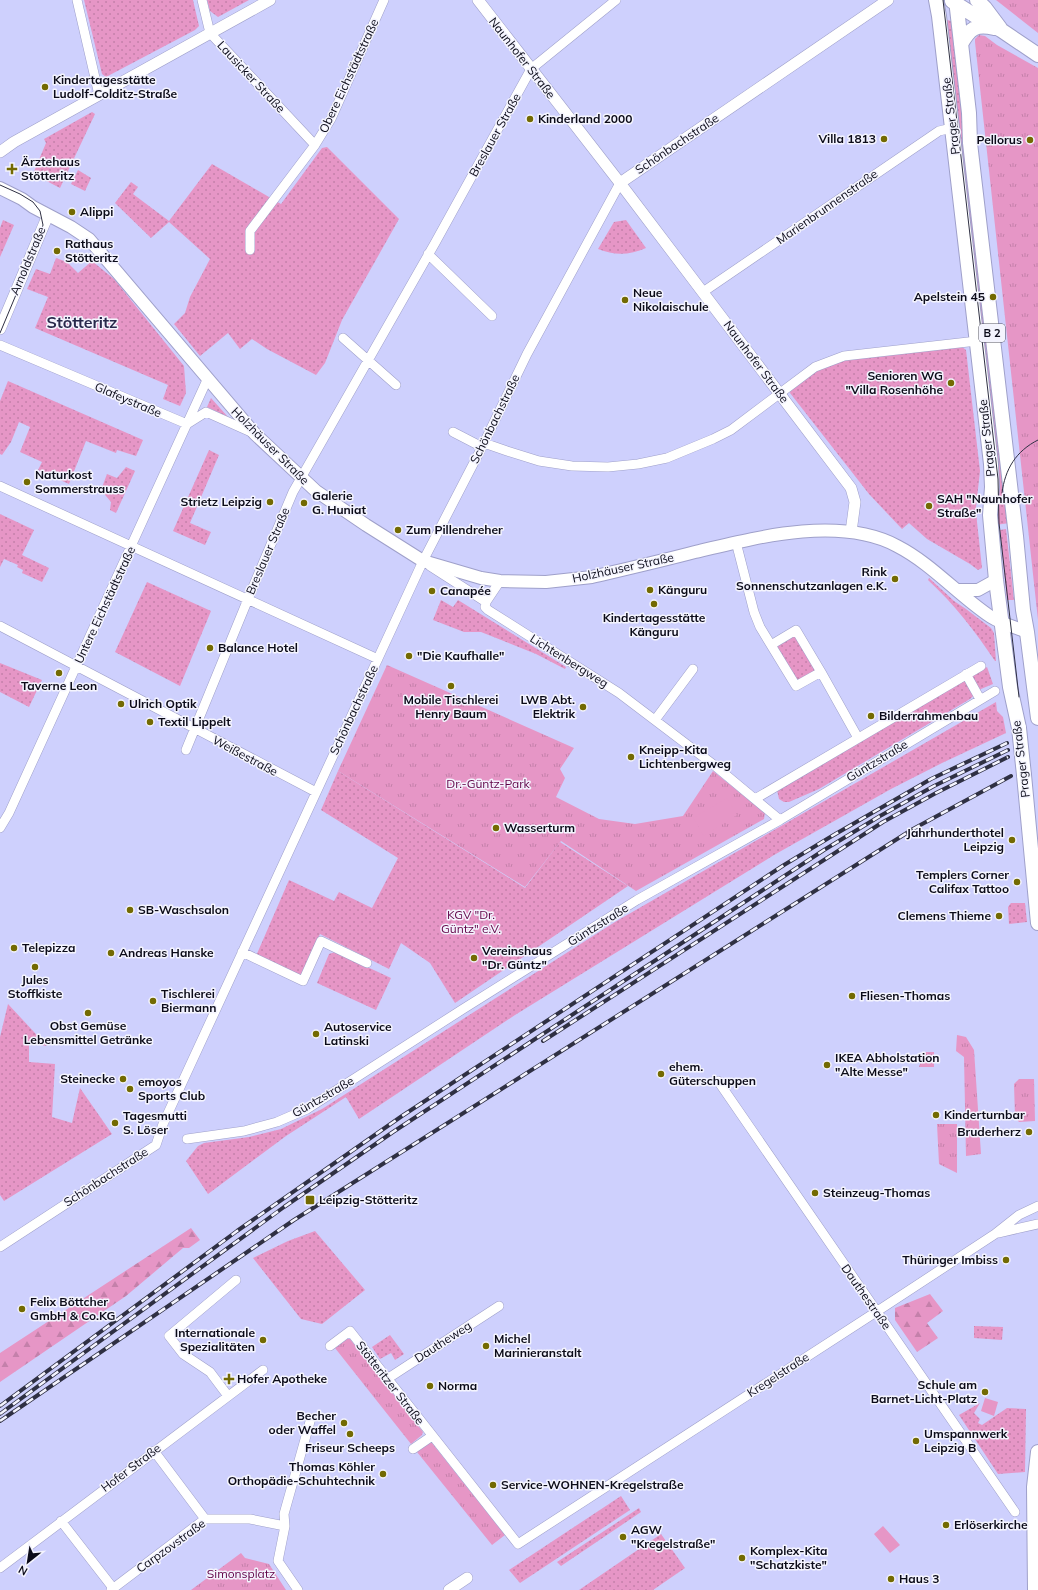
<svg xmlns="http://www.w3.org/2000/svg" width="1038" height="1590" font-family="Mulish,sans-serif">
  <defs>
    <pattern id="grass-dots" width="8" height="8" patternUnits="userSpaceOnUse"><rect width="8" height="8" fill="#e696c6"/><path d="M2 2h.1M6 6h.1" fill="none" stroke="#c480aa" stroke-width="1.8" stroke-linecap="round"/></pattern>
    <pattern id="forest-firs" width="22" height="20" patternUnits="userSpaceOnUse"><rect width="22" height="20" fill="#e696c6"/><path d="M5 1l3.5 6h-7zM16 11l3.5 6h-7z" fill="#c480aa"/></pattern>
    <pattern id="park-tufts" width="24" height="20" patternUnits="userSpaceOnUse"><rect width="24" height="20" fill="#e696c6"/><path d="M3 7l-1-3M5 7V3M7 7l1-3M15 17l-1-3M17 17v-4M19 17l1-3" fill="none" stroke="#c480aa"/></pattern>
  </defs>
  <rect width="100%" height="100%" fill="#ced0fd"/>
  <path fill="url(#grass-dots)" d="M84,0H193L199,26L195,30L106,77L102,74Z
    M207,0H249L218,17L210,11Z
    M944,19L951,21L1010,523L995,525Z
    M92,112L95,114L60,188L33,174L46,143L44,139Z
    M327,147L399,219L342,320L325,363L316,375L267,349L252,339L240,349L228,333L200,356L174,324L185,313L190,297L210,259L169,222L151,238L115,203L131,182L138,187L133,194L169,221L212,164L281,204L322,148Z
    M78,170L91,178L85,191L71,184Z
    M3,220L14,225L0,257V228Z
    M626,220L646,248C630,255 615,256 598,249L614,222Z
    M56,258L67,262L78,273L92,261L114,279L184,366L186,393L180,406L163,399L168,385L35,328L48,297L27,289L36,269L50,274Z
    M961,346L966,350L980,471L976,507L977,522L982,568L978,570L970,564L927,539L909,523L902,529L869,494L790,393L791,388L819,369L834,361Z
    M8,381L143,440L136,456L117,450L116,453L86,441L69,484L38,470L42,462L20,452L30,427L19,422L11,442L2,455L0,454V401Z
    M211,398L228,417L207,407Z
    M209,450L219,455L190,523L211,532L205,545L173,531Z
    M126,467L135,471L116,513L110,510L111,502L101,490L107,474L117,478Z
    M0,514L34,530L22,555L49,568L42,582L22,573L23,570L17,567L18,565L4,559L0,567Z
    M1006,529L1014,600H1007L1000,530Z
    M929,578L954,601L966,609L991,628L994,633L996,661H995C975,631 954,604 928,580Z
    M147,582L211,611L180,686L115,652Z
    M441,600L453,607L458,600L566,667L565,669L536,654L481,632H464L433,620Z
    M796,633L817,671L797,683L776,645Z
    M0,663L42,680L29,707L0,692Z
    M987,667L993,684L981,689L970,699L819,789L789,802H784L779,799L777,790Z
    M996,702L997,711L1003,717L1006,733L942,763L891,789L774,855L515,1015L359,1119L346,1097L286,1136L208,1194L186,1161L198,1146L204,1143L249,1137L281,1129L322,1109L615,922Z
    M338,771L525,888L560,842L628,886L455,1003L430,963L401,943L389,969L320,934L300,977L256,956L289,880L334,901L339,892L372,908L398,858L321,810Z
    M1011,903H1025L1027,922L1009,924L1008,907Z
    M335,952L391,978L376,1010L317,983L329,954Z
    M8,1004L47,1046L29,1043V1062L55,1064L52,1117L72,1123L80,1088L112,1134L4,1201L0,1195V1037Z
    M315,1231L365,1290L322,1324L301,1319L253,1258L288,1241Z
    M974,1326L1003,1327L1002,1340L974,1338Z
    M390,1335L404,1354L395,1360L391,1353L380,1359L372,1347Z
    M980,1403L974,1413L980,1419L978,1423L982,1425L1007,1408L1026,1409L1025,1472L998,1474L959,1415Z
    M621,1496L630,1510L520,1583L509,1570Z
    M639,1508L641,1512L561,1566L557,1562Z
    M661,1534L685,1568L653,1590H579Z"/>
  <path fill="url(#forest-firs)" d="M191,1228L200,1240L189,1248H183L126,1296L0,1382V1353Z
    M930,1294L943,1311L927,1323L938,1338L917,1352L895,1320V1308Z"/>
  <path fill="url(#park-tufts)" d="M996,0H1038V33Z
    M979,35L985,36L997,45L1038,68V620L975,42V39Z
    M387,665L574,748L560,769L565,778L556,797L599,819L635,824L683,816L713,771L765,813L764,819L636,891L561,841L525,887L338,771Z
    M957,1035L966,1037L974,1050L981,1154L966,1156L964,1057L956,1051Z
    M924,1052H934V1067H919Z
    M1019,1079H1034L1035,1121L1019,1122L1015,1117L1014,1084Z
    M937,1124H957V1173L939,1164Z
    M347,1339H350L423,1432L422,1435L411,1444L335,1348Z
    M429,1443H432L505,1535L492,1545L417,1452Z
    M241,1553L245,1558L269,1564L286,1590H191Z"/>
  <path fill="#e696c6" d="M727,798L737,815L704,836L693,818Z
    M985,1398L998,1402L994,1416L981,1411Z
    M883,1526L900,1545L890,1553L874,1534Z"/>
  <g fill="none" stroke-linecap="round" stroke-linejoin="round">
    <g stroke="#9fa0ca" stroke-width="10">
      <path id="minor" d="M77,0L99,95
        M202,0L210,33L315,145
        M250,250V231L315,145L331,119L384,0
        M428,254L492,316
        M703,292L939,131L952,128
        M343,338L396,385
        M0,345L187,424L206,412L253,433
        M453,432L482,447
        M484,443L507,451L539,461L572,466L608,467L638,464L667,458L713,439L731,430L815,367L844,356L977,341
        M0,486L378,659
        M736,542L754,612L760,627L796,686L821,672L858,738
        M430,566L486,602
        M500,581L486,602L485,607L488,610L619,693L714,765L780,820
        M0,626L316,792
        M771,645L796,630L821,672
        M966,674L980,699
        M655,720L693,669
        M186,750L248,599L293,492L435,243L531,69L616,0
        M755,799L981,666
        M0,828L9,813L207,380
        M242,952L303,981L321,941L367,963
        M718,1081L1015,1512
        M187,1139L244,1131L277,1122L307,1109L463,1009L637,900L780,820L995,691
        M998,1233L1038,1224
        M0,1247L156,1145L163,1124L423,561L482,447L527,354L620,183
        M330,1346L350,1331L518,1544L876,1312L995,1234L1019,1215L1038,1206
        M387,1379L499,1306
        M228,1396L210,1372L183,1354L169,1336L236,1280
        M413,1449L432,1436
        M154,1451L205,1519
        M61,1521L113,1588
        M0,1568L263,1370
        M111,1590L205,1519H250L285,1526
        M298,1590L278,1561L285,1526L284,1514L311,1418"/>
    </g>
    <g stroke="#9fa0ca" stroke-width="12">
      <path id="tertiary" d="M478,0L620,183L851,488L855,502L851,532
        M0,152L14,142L270,0
        M620,183L888,0
        M0,329L48,215
        M449,1590L467,1578"/>
    </g>
    <g stroke="#9fa0ca" stroke-width="14">
      <path id="secondary" d="M0,188L22,199L33,207L71,227L89,239L255,434L316,491L366,525L423,561L481,578L500,581L546,582L592,577C626,569 661,561 695,552C754,538 839,515 897,546C932,564 958,595 991,617C1002,624 1015,627 1027,632
        M958,590H978L996,580"/>
    </g>
    <g stroke="#9fa0ca" stroke-width="16">
      <path id="primary" d="M936,0L939,16L991,464L992,487L990,515L996,580L1010,687L1019,728
        M956,0L969,113L970,143L1016,536L1023,610L1027,632L1038,718
        M977,0L985,8L1000,28
        M952,1L977,17L1001,30L1038,55
        M961,44C970,28 976,24 994,28
        M1024,775L1038,923
        M1035,1590L1034,1487L1038,1452"/>
    </g>
    <use href="#minor" stroke="#fff" stroke-width="9"/>
    <use href="#tertiary" stroke="#fff" stroke-width="11"/>
    <use href="#secondary" stroke="#fff" stroke-width="12"/>
    <use href="#primary" stroke="#fff" stroke-width="14"/>
    <path stroke="#2f3043" stroke-width="1" d="M943,0L998,479L999,523L1019,697
      M0,185L20,194L33,202L40,211L43,225L38,242L0,333
      M1002,493C1005,469 1016,451 1038,440"/>
    <g stroke="#2f3043" stroke-width="4">
      <path id="rail" d="M543,1041L883,822L936,793L1008,757
        M0,1406L237,1231L402,1116L784,865L832,836L931,779L1007,743
        M0,1414L284,1207L393,1132L824,850L880,816L934,786L1008,750
        M0,1421L294,1220L913,829L1011,776"/>
    </g>
    <use href="#rail" stroke="#f4f4fe" stroke-width="2.5" stroke-dasharray="8" stroke-linecap="butt"/>
    <g stroke="#9fa0ca" stroke-width="16" stroke-linecap="butt">
      <path id="primary-bridge" d="M1019,728L1024,775"/>
    </g>
    <use href="#primary-bridge" stroke="#fff" stroke-width="14"/>
  </g>
  <g fill="#736a02" stroke="#f4f4fe" stroke-width="1.5">
    <circle cx="45" cy="87" r="4"/>
    <circle cx="530" cy="119" r="4"/>
    <circle cx="884" cy="139" r="4"/>
    <circle cx="1030" cy="140" r="4"/>
    <path d="M10 163h4v4h4v4h-4v4h-4v-4h-4v-4h4z"/>
    <circle cx="72" cy="212" r="4"/>
    <circle cx="57" cy="251" r="4"/>
    <circle cx="993" cy="297" r="4"/>
    <circle cx="625" cy="300" r="4"/>
    <circle cx="951" cy="383" r="4"/>
    <circle cx="27" cy="482" r="4"/>
    <circle cx="270" cy="502" r="4"/>
    <circle cx="304" cy="503" r="4"/>
    <circle cx="929" cy="506" r="4"/>
    <circle cx="398" cy="530" r="4"/>
    <circle cx="895" cy="579" r="4"/>
    <circle cx="650" cy="590" r="4"/>
    <circle cx="432" cy="591" r="4"/>
    <circle cx="654" cy="604" r="4"/>
    <circle cx="210" cy="648" r="4"/>
    <circle cx="409" cy="656" r="4"/>
    <circle cx="59" cy="673" r="4"/>
    <circle cx="451" cy="686" r="4"/>
    <circle cx="121" cy="704" r="4"/>
    <circle cx="583" cy="707" r="4"/>
    <circle cx="871" cy="716" r="4"/>
    <circle cx="150" cy="722" r="4"/>
    <circle cx="631" cy="757" r="4"/>
    <circle cx="496" cy="828" r="4"/>
    <circle cx="1012" cy="840" r="4"/>
    <circle cx="1017" cy="882" r="4"/>
    <circle cx="130" cy="910" r="4"/>
    <circle cx="999" cy="916" r="4"/>
    <circle cx="14" cy="948" r="4"/>
    <circle cx="111" cy="953" r="4"/>
    <circle cx="474" cy="958" r="4"/>
    <circle cx="35" cy="967" r="4"/>
    <circle cx="852" cy="996" r="4"/>
    <circle cx="153" cy="1001" r="4"/>
    <circle cx="88" cy="1013" r="4"/>
    <circle cx="316" cy="1034" r="4"/>
    <circle cx="827" cy="1065" r="4"/>
    <circle cx="661" cy="1074" r="4"/>
    <circle cx="123" cy="1079" r="4"/>
    <circle cx="130" cy="1089" r="4"/>
    <circle cx="936" cy="1115" r="4"/>
    <circle cx="115" cy="1123" r="4"/>
    <circle cx="1029" cy="1132" r="4"/>
    <circle cx="815" cy="1193" r="4"/>
    <rect x="305" y="1195" width="10" height="10" rx="2"/>
    <circle cx="1006" cy="1260" r="4"/>
    <circle cx="22" cy="1309" r="4"/>
    <circle cx="263" cy="1340" r="4"/>
    <circle cx="486" cy="1346" r="4"/>
    <path d="M227 1373h4v4h4v4h-4v4h-4v-4h-4v-4h4z"/>
    <circle cx="430" cy="1386" r="4"/>
    <circle cx="985" cy="1392" r="4"/>
    <circle cx="344" cy="1423" r="4"/>
    <circle cx="350" cy="1434" r="4"/>
    <circle cx="916" cy="1441" r="4"/>
    <circle cx="383" cy="1474" r="4"/>
    <circle cx="493" cy="1485" r="4"/>
    <circle cx="946" cy="1525" r="4"/>
    <circle cx="623" cy="1537" r="4"/>
    <circle cx="742" cy="1558" r="4"/>
    <circle cx="891" cy="1579" r="4"/>
  </g>
  <g text-anchor="middle" stroke-width="3" stroke-linejoin="round" paint-order="stroke">
    <rect fill="#f4f4fe" stroke="#51515e" stroke-width="1" x="979" y="324" width="26" height="18" rx="3"/>
    <g font-size="11" font-weight="bold" fill="#0b0b19">
      <text x="992" y="337">B 2</text>
    </g>
    <g font-size="12" fill="#0b0b19" stroke="#f4f4fe">
      <text transform="translate(522 58) rotate(52)" y="4">Naunhofer Straße</text>
      <text transform="translate(349 76) rotate(-65)" y="4">Obere Eichstädtstraße</text>
      <text transform="translate(251 77) rotate(47)" y="4">Lausicker Straße</text>
      <text transform="translate(951 116) rotate(-97)" y="4">Prager Straße</text>
      <text transform="translate(495 135) rotate(-61)" y="4">Breslauer Straße</text>
      <text transform="translate(677 144) rotate(-34)" y="4">Schönbachstraße</text>
      <text transform="translate(827 207) rotate(-35)" y="4">Marienbrunnenstraße</text>
      <text transform="translate(28 261) rotate(-67)" y="4">Arnoldstraße</text>
      <text transform="translate(756 362) rotate(53)" y="4">Naunhofer Straße</text>
      <text transform="translate(128 400) rotate(23)" y="4">Glafeystraße</text>
      <text transform="translate(495 419) rotate(-64)" y="4">Schönbachstraße</text>
      <text transform="translate(987 438) rotate(-96)" y="4">Prager Straße</text>
      <text transform="translate(270 446) rotate(45)" y="4">Holzhäuser Straße</text>
      <text transform="translate(268 551) rotate(-67)" y="4">Breslauer Straße</text>
      <text transform="translate(623 568) rotate(-12)" y="4">Holzhäuser Straße</text>
      <text transform="translate(105 605) rotate(-65)" y="4">Untere Eichstädtstraße</text>
      <text transform="translate(569 661) rotate(32)" y="4">Lichtenbergweg</text>
      <text transform="translate(354 710) rotate(-65)" y="4">Schönbachstraße</text>
      <text transform="translate(245 756) rotate(28)" y="4">Weißestraße</text>
      <text transform="translate(1021 759) rotate(-97)" y="4">Prager Straße</text>
      <text transform="translate(877 761) rotate(-31)" y="4">Güntzstraße</text>
      <text transform="translate(598 925) rotate(-32)" y="4">Güntzstraße</text>
      <text transform="translate(323 1097) rotate(-30)" y="4">Güntzstraße</text>
      <text transform="translate(106 1177) rotate(-33)" y="4">Schönbachstraße</text>
      <text transform="translate(866 1297) rotate(55)" y="4">Dauthestraße</text>
      <text transform="translate(443 1342) rotate(-33)" y="4">Dautheweg</text>
      <text transform="translate(778 1375) rotate(-33)" y="4">Kregelstraße</text>
      <text transform="translate(390 1383) rotate(52)" y="4">Stötteritzer Straße</text>
      <text transform="translate(131 1468) rotate(-37)" y="4">Hofer Straße</text>
      <text transform="translate(171 1546) rotate(-36)" y="4">Carpzovstraße</text>
    </g>
    <g font-size="12" font-weight="bold" fill="#0b0b19" stroke="#f4f4fe" text-anchor="start">
      <text x="53" y="84">Kindertagesstätte<tspan x="53" dy="14">Ludolf-Colditz-Straße</tspan></text>
      <text x="538" y="123">Kinderland 2000</text>
      <text x="876" y="143" text-anchor="end">Villa 1813</text>
      <text x="1022" y="144" text-anchor="end">Pellorus</text>
      <text x="21" y="166">Ärztehaus<tspan x="21" dy="14">Stötteritz</tspan></text>
      <text x="80" y="216">Alippi</text>
      <text x="65" y="248">Rathaus<tspan x="65" dy="14">Stötteritz</tspan></text>
      <text x="633" y="297">Neue<tspan x="633" dy="14">Nikolaischule</tspan></text>
      <text x="985" y="301" text-anchor="end">Apelstein 45</text>
      <text x="943" y="380" text-anchor="end">Senioren WG<tspan x="943" dy="14">"Villa Rosenhöhe</tspan></text>
      <text x="35" y="479">Naturkost<tspan x="35" dy="14">Sommerstrauss</tspan></text>
      <text x="312" y="500">Galerie<tspan x="312" dy="14">G. Huniat</tspan></text>
      <text x="937" y="503">SAH "Naunhofer<tspan x="937" dy="14">Straße"</tspan></text>
      <text x="262" y="506" text-anchor="end">Strietz Leipzig</text>
      <text x="406" y="534">Zum Pillendreher</text>
      <text x="887" y="576" text-anchor="end">Rink<tspan x="887" dy="14">Sonnenschutzanlagen e.K.</tspan></text>
      <text x="658" y="594">Känguru</text>
      <text x="440" y="595">Canapée</text>
      <text x="654" y="622" text-anchor="middle">Kindertagesstätte<tspan x="654" dy="14">Känguru</tspan></text>
      <text x="218" y="652">Balance Hotel</text>
      <text x="417" y="660">"Die Kaufhalle"</text>
      <text x="59" y="690" text-anchor="middle">Taverne Leon</text>
      <text x="451" y="704" text-anchor="middle">Mobile Tischlerei<tspan x="451" dy="14">Henry Baum</tspan></text>
      <text x="575" y="704" text-anchor="end">LWB Abt.<tspan x="575" dy="14">Elektrik</tspan></text>
      <text x="129" y="708">Ulrich Optik</text>
      <text x="879" y="720">Bilderrahmenbau</text>
      <text x="158" y="726">Textil Lippelt</text>
      <text x="639" y="754">Kneipp-Kita<tspan x="639" dy="14">Lichtenbergweg</tspan></text>
      <text x="504" y="832">Wasserturm</text>
      <text x="1004" y="837" text-anchor="end">Jahrhunderthotel<tspan x="1004" dy="14">Leipzig</tspan></text>
      <text x="1009" y="879" text-anchor="end">Templers Corner<tspan x="1009" dy="14">Califax Tattoo</tspan></text>
      <text x="138" y="914">SB-Waschsalon</text>
      <text x="991" y="920" text-anchor="end">Clemens Thieme</text>
      <text x="22" y="952">Telepizza</text>
      <text x="482" y="955">Vereinshaus<tspan x="482" dy="14">"Dr. Güntz"</tspan></text>
      <text x="119" y="957">Andreas Hanske</text>
      <text x="35" y="984" text-anchor="middle">Jules<tspan x="35" dy="14">Stoffkiste</tspan></text>
      <text x="161" y="998">Tischlerei<tspan x="161" dy="14">Biermann</tspan></text>
      <text x="860" y="1000">Fliesen-Thomas</text>
      <text x="88" y="1030" text-anchor="middle">Obst Gemüse<tspan x="88" dy="14">Lebensmittel Getränke</tspan></text>
      <text x="324" y="1031">Autoservice<tspan x="324" dy="14">Latinski</tspan></text>
      <text x="835" y="1062">IKEA Abholstation<tspan x="835" dy="14">"Alte Messe"</tspan></text>
      <text x="669" y="1071">ehem.<tspan x="669" dy="14">Güterschuppen</tspan></text>
      <text x="115" y="1083" text-anchor="end">Steinecke</text>
      <text x="138" y="1086">emoyos<tspan x="138" dy="14">Sports Club</tspan></text>
      <text x="944" y="1119">Kinderturnbar</text>
      <text x="123" y="1120">Tagesmutti<tspan x="123" dy="14">S. Löser</tspan></text>
      <text x="1021" y="1136" text-anchor="end">Bruderherz</text>
      <text x="823" y="1197">Steinzeug-Thomas</text>
      <text x="319" y="1204">Leipzig-Stötteritz</text>
      <text x="998" y="1264" text-anchor="end">Thüringer Imbiss</text>
      <text x="30" y="1306">Felix Böttcher<tspan x="30" dy="14">GmbH &amp; Co.KG</tspan></text>
      <text x="255" y="1337" text-anchor="end">Internationale<tspan x="255" dy="14">Spezialitäten</tspan></text>
      <text x="494" y="1343">Michel<tspan x="494" dy="14">Marinieranstalt</tspan></text>
      <text x="237" y="1383">Hofer Apotheke</text>
      <text x="977" y="1389" text-anchor="end">Schule am<tspan x="977" dy="14">Barnet-Licht-Platz</tspan></text>
      <text x="438" y="1390">Norma</text>
      <text x="336" y="1420" text-anchor="end">Becher<tspan x="336" dy="14">oder Waffel</tspan></text>
      <text x="924" y="1438">Umspannwerk<tspan x="924" dy="14">Leipzig B</tspan></text>
      <text x="350" y="1452" text-anchor="middle">Friseur Scheeps</text>
      <text x="375" y="1471" text-anchor="end">Thomas Köhler<tspan x="375" dy="14">Orthopädie-Schuhtechnik</tspan></text>
      <text x="501" y="1489">Service-WOHNEN-Kregelstraße</text>
      <text x="954" y="1529">Erlöserkirche</text>
      <text x="631" y="1534">AGW<tspan x="631" dy="14">"Kregelstraße"</tspan></text>
      <text x="750" y="1555">Komplex-Kita<tspan x="750" dy="14">"Schatzkiste"</tspan></text>
      <text x="899" y="1583">Haus 3</text>
    </g>
    <g font-size="12" fill="#600046" stroke="#f4f4fe">
      <text x="488" y="788">Dr.-Güntz-Park</text>
      <text x="471" y="919">KGV "Dr.<tspan x="471" dy="14">Güntz" e.V.</tspan></text>
      <text x="241" y="1578">Simonsplatz</text>
    </g>
    <g font-size="16" font-weight="bold" fill="#29284b" stroke="#f4f4fe">
      <text x="82" y="328">Stötteritz</text>
    </g>
  </g>
  <g transform="translate(28 1562) rotate(210)" stroke="#f4f4fe" stroke-width="3" paint-order="stroke">
  <path d="M0-3L7 15L0 10L-7 15Z" fill="#0b0b19"/>
  <text y="-6" font-size="11" font-weight="bold" text-anchor="middle" fill="#0b0b19">N</text>
  </g>
</svg>
